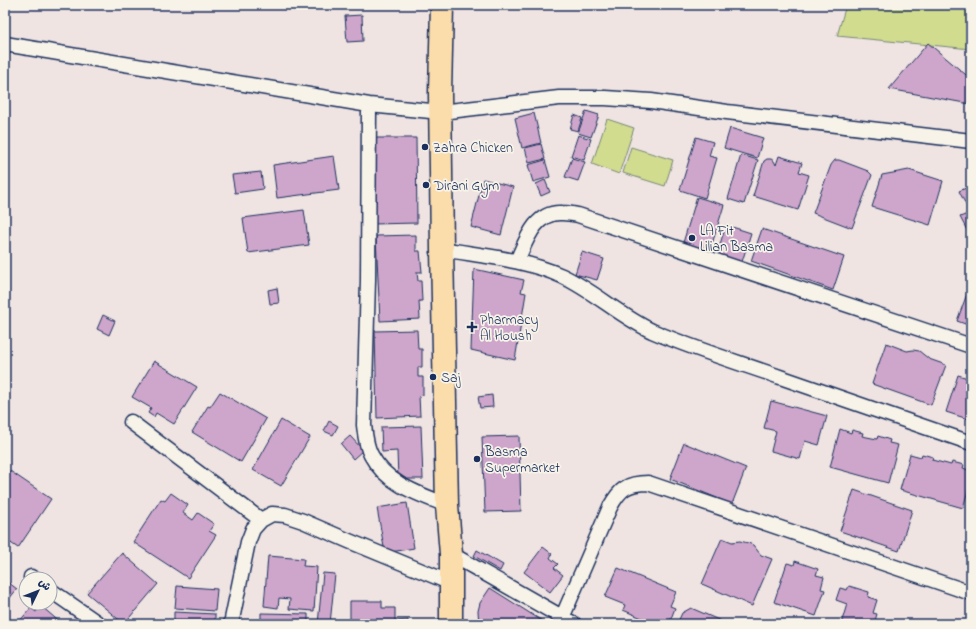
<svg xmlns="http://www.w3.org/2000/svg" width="976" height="629" font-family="'Indie Flower','Playpen Sans Arabic',sans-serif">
  <rect width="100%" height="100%" fill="#efe4e2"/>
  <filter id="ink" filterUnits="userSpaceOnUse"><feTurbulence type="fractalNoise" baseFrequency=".025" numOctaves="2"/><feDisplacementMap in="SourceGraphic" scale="8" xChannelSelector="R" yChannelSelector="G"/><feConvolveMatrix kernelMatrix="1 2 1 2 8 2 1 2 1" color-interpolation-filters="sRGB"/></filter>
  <g filter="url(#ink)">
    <path fill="#d1dc8f" stroke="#768676" d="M846,5H971V49L837,36Z
      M607,119L634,128L619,174L592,164Z
      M631,147L673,160L665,186L623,173Z"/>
    <path fill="#cfa6cb" stroke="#1b2f5e" d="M362,15L363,41L347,42L345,16Z
      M928,43L971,79L970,104L889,89Z
      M586,111L599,115L591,137L578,133Z
      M534,113L541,143L522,148L515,118Z
      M574,115L582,118L578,131L570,129Z
      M730,128L763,138L757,158L724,148Z
      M578,135L591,139L584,160L571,156Z
      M696,137L713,142L709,156L717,158L705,198L680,190Z
      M372,138H416L417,223L373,224Z
      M541,144L545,159L529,163L525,148Z
      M741,155L758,160L744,204L728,199Z
      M334,156L339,190L277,198L273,165Z
      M779,156L802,163L799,172L809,175L798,210L753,196L764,161L767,159H771L774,161L776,165Z
      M572,158L585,162L578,181L565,177Z
      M545,160L550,177L533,182L528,165Z
      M835,160H839L868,171L872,175L852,228L813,213L831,165Z
      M909,170L943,181L930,225L872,207L882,175Z
      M261,172L263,189L235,193L232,175Z
      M483,179L513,187L501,235L471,227Z
      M545,180L550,192L541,196L536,184Z
      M971,186V238L960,217L970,213L959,191Z
      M697,197L724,205L709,254L682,246Z
      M304,210L309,245L248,253L243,218Z
      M726,225L751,233L741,265L716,257Z
      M762,229L844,257L833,290L751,261Z
      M416,235V251H420L422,272H417L418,281H421L422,301H419L420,319L380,321L376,236Z
      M582,252L604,259L597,280L575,274Z
      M474,269L524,280L521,292L526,293L515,360L471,350Z
      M971,283V326L957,321Z
      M277,288L279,303L270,304L268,290Z
      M103,315L115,321L109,335L97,329Z
      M417,330L418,349H422V367H418V377H423V395L419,396L420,416L377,418L375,331Z
      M886,343L907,351L913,350L919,351L929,359L946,365L931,405L872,384Z
      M154,361L197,387L174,424L156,413L154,417L148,413L151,408L132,397Z
      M958,375L971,379V420L946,412Z
      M220,392L266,419L241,462L192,432L208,406L210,407Z
      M492,395L493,407L480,408L478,397Z
      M771,401L827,416L819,445L805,441L800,459L771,451L776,431L764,428Z
      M281,420L310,437L281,486L253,470Z
      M329,421L338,426L333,435L324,431Z
      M421,426L423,479H398L397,451L382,452L381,427Z
      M840,429L851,433L852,430L863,433L862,436L877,439L878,436L890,440L889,443L898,445L888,483L830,467Z
      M350,436L363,450L353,459L341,444Z
      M519,436L521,511L485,512L482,437Z
      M684,443L746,468L732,504L670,479Z
      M910,454L921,457L922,454L933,457L932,460L951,465L952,462L964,465L963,468L971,471V480L963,508L900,490Z
      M10,471L51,499L18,548L5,539V478Z
      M854,490L912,510L899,551L840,531Z
      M171,493L188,505L183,513L193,520L198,513L214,524L209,531L216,535L188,578L133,542L161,499L165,501Z
      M407,503L414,548L385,553L377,508Z
      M722,538L732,542L740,541L748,543L753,545L761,555L772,559L752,606L702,584Z
      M543,547L552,554L550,558L558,564L554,568L563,575L550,592L524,572Z
      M477,550L503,565L500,571L474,556Z
      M122,553L158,584L124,624L87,593Z
      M268,556L304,559L303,566L317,567L314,611L289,609L290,599L279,598L278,608L264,606Z
      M795,561L818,569L816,575L824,577L821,589L825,590L816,616L774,602L787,563L794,565Z
      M618,568L676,592L670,606L675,608L669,624H656L623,610L625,605L605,597Z
      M323,573L335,574L330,624H318Z
      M5,580L17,589L5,604Z
      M177,586L217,589L215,611L175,608Z
      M849,586L869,592L868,597L877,600L873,613L877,614L874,624H841L847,604L836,600L840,588L847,590Z
      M490,588L547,624H479L478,611L480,603Z
      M350,601H382V608H395V621L408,620V624H350Z
      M41,606L62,624H17L31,608L36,612Z
      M691,608L728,624H677L682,613Z
      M174,612L215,614V624H174Z
      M261,613L308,614V624H261Z"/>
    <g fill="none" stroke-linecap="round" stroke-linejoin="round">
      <g stroke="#1b2f5e" stroke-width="17">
        <path id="minor" d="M5,44L369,105L441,112L559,98H605L651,101L727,112L971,141
          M369,105L368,280L364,425C365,434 366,446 371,455C386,484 419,494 447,505
          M442,249C482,256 524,259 562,276C594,291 620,316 652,331C694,349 737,362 780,377C844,399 907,421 971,443
          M517,261C526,241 535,211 562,213C568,213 573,214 578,215L971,346
          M131,422L261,520
          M451,554L574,624
          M31,577L34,579
          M50,590L99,624
          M562,618L610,507C620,489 627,483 648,483L971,593
          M231,624L248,542L253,529L261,520L272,514L285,515L303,521L349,541L451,583"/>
      </g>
      <g stroke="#1b2f5e" stroke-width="25">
        <path id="primary" d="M442,5L440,93L442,249L447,505L451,554V624"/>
      </g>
      <use href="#minor" stroke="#f7f3e8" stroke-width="14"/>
      <use href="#primary" stroke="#fbddab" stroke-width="22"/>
    </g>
  </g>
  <g fill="#1b2f5e" stroke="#f7f3e8" stroke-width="1.5">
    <circle cx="425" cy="147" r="4"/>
    <circle cx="426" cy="185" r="4"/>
    <circle cx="692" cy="238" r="4"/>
    <path d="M470 321h4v4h4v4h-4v4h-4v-4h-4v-4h4z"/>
    <circle cx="433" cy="377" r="4"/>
    <circle cx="477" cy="459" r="4"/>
  </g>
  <g text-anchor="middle" stroke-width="3.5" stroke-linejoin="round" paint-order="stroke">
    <g font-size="14" fill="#1b2f5e" stroke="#f7f3e8" text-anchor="start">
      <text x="433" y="152">Zahra Chicken</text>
      <text x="434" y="190">Dirani Gym</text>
      <text x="700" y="235">LA Fit<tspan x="700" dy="16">Lilian Basma</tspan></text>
      <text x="480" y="324">Pharmacy<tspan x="480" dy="16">Al Housh</tspan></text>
      <text x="441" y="382">Saj</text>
      <text x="485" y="456">Basma<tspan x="485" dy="16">Supermarket</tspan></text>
    </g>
  </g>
  <rect width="976" height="629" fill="none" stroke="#f7f3e8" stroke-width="20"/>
  <rect x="10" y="10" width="956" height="609" fill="none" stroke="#1b2f5e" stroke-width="1.5" filter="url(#ink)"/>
  <g transform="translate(38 591) rotate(47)"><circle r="19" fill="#f7f3e8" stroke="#9fa5b1"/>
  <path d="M0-3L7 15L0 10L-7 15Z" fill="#1b2f5e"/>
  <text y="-6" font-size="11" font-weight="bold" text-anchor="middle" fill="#1b2f5e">ش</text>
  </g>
</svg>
